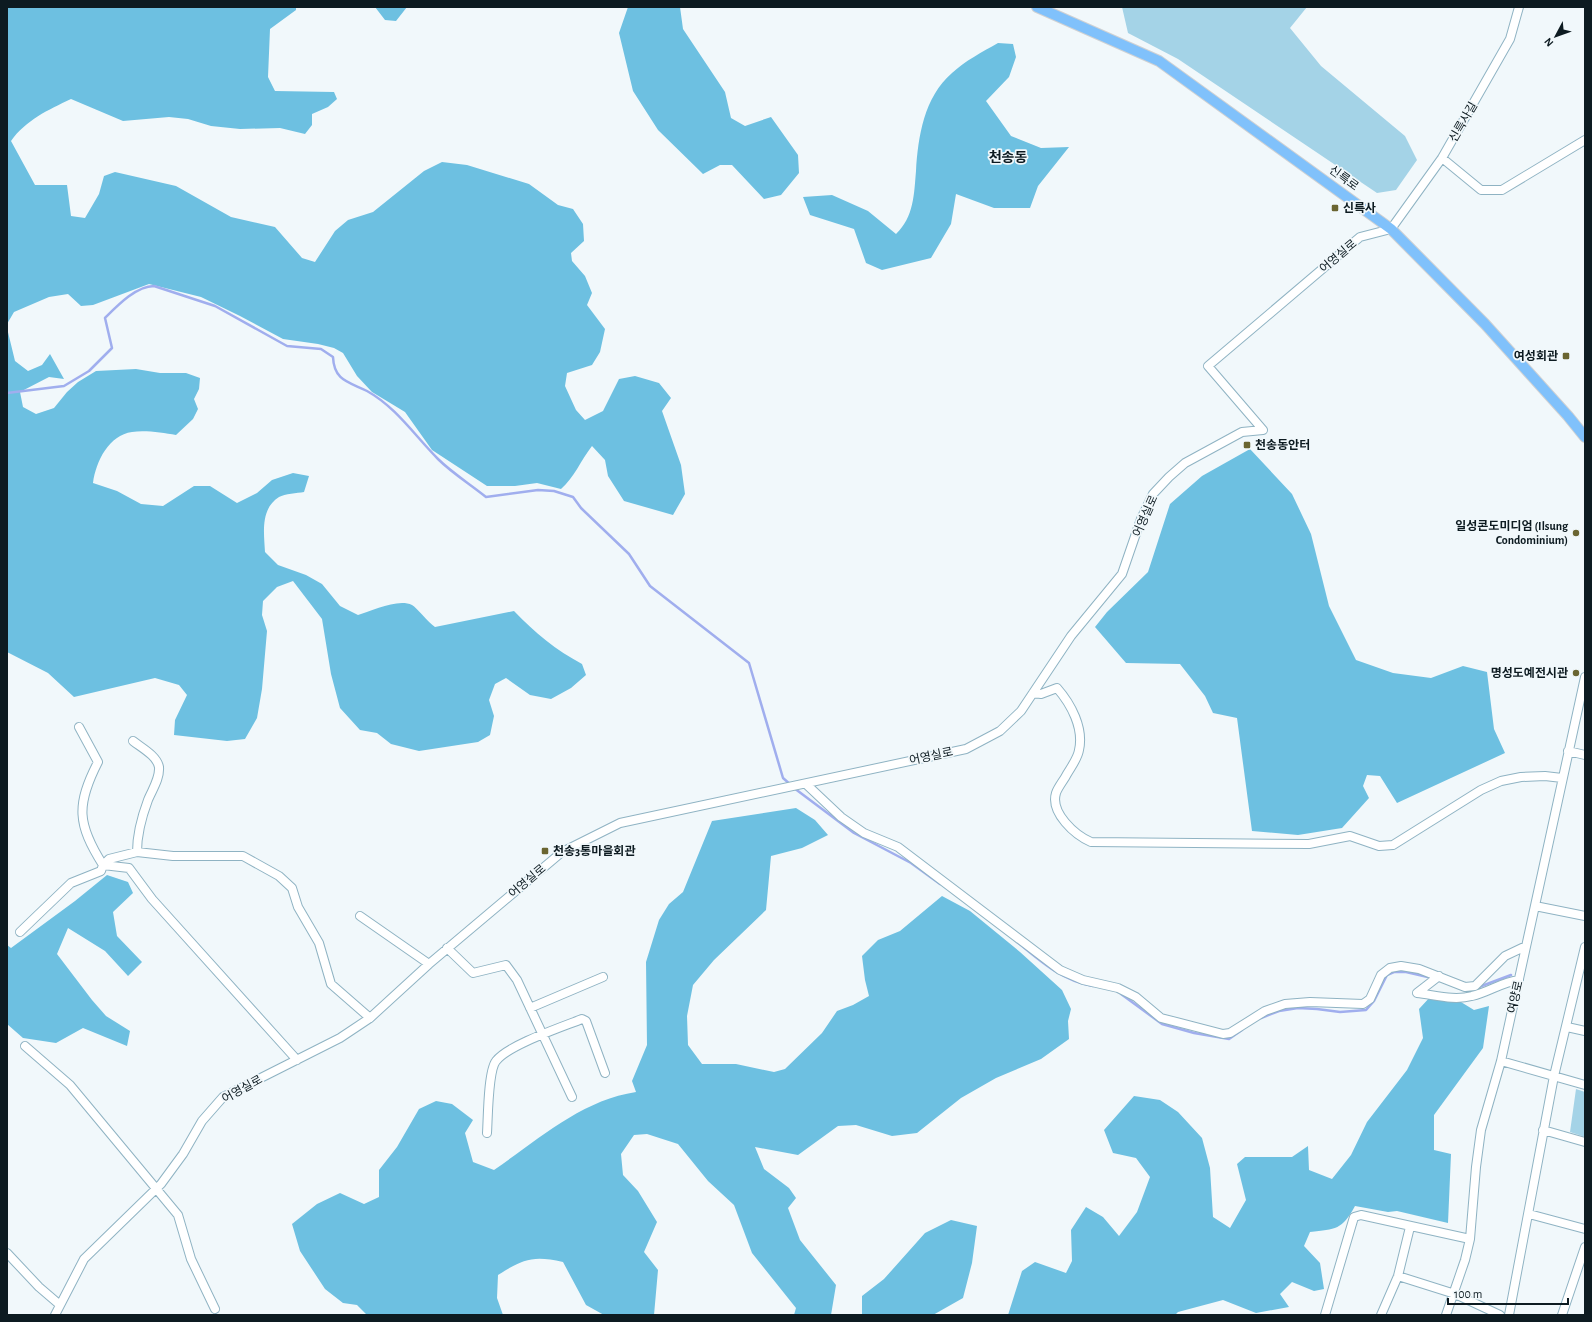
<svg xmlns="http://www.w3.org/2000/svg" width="1592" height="1322" font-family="'Alegreya Sans','Noto Sans KR',sans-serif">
  <rect width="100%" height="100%" fill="#f1f8fb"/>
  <path fill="#a4d3e7" d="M1122,7H1307L1290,28L1321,66L1405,136L1417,160L1396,190L1377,193L1178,59L1128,33Z
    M1576,1089L1585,1092V1137L1570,1132Z"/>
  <path fill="#6dc0e1" d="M7,7H296V10L270,29L268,77L275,91L334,92L337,99L328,107L312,114V125L305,134L280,128L240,129L211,126L188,119L169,117L123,121L71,99C48,110 26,120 11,141L35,185H67L71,216L85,218L99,194L104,176L115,172L176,186L231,217L275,227L302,258L315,262L335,231L348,220L373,212L424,171L442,162L467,165L529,184L558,205L573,209L583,224L584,241L571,253L572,261L585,276L592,293L587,305L605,329L600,352L592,365L567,373L565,386L576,410L585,420L603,411L619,379L635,376L659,383L671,398L662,411L681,465L685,494L673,515L624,501L608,476L605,460L592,446C581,460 574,478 561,489L537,483L515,486H487L432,450L405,412L372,392L357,376L343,353L334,348L318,344L283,339L240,316L201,297L149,284L93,305L81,306L68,294L49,297L14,312L7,324Z
    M375,7H407L396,21L385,20Z
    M628,7H680L683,29L725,92L731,118L745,126L771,117L798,155L799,173L781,195L764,199L732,165H720L703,174L658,130L633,91L619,33Z
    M998,43L1013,44L1016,57L1009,77L986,101L1011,136L1041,148L1069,147L1038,186L1030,208H994L956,194L951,224L931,258L882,270L866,263L854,229L810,215L803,197L832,195L868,211L896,234C914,217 914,194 916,171C918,137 924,97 952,73C965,61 982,52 998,43Z
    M7,328L15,361L28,371L42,365L50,354L64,379L49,377L20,392L23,407L36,414L54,408L67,392L78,382L96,371L136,369L160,373H186L200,378L199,389L194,399L198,409L193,419L176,435C163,433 146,430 132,432C109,435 96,461 93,483L117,491L141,504L163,506L194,486H210L237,503L257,493L272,480L293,473L309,476L304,492C297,493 285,494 279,497C260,509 264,533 265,552L278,565L306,575L322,584L340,606L358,615C372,611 398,598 412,605C417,608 428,622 435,627L514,611C535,633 556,650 582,664L586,675L571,688L551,699L530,695L506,678L495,684L489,700L494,716L490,735L478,742L419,751L391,744L377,733L360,730L340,708L331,674L322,619L293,581L277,587L263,601L262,615L267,631L262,689L257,718L245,739L227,741L174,735L175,720L187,695L179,685L155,678L74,697L48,673L7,652Z
    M1250,449L1292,494L1311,534L1329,606L1356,660L1393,673L1431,678L1463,666L1487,672L1494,729L1505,753L1397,803L1380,776L1367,775L1363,786L1369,798L1342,828L1298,835L1252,831L1237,718L1213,713L1205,696L1180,664L1126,663L1095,627L1107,612L1148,572L1170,504L1202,476Z
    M796,808L815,820L828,835L802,848L771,856L766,910L714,960L693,985L687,1016L688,1045L702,1064H736L774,1072L785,1069L822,1033L837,1011L853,1005L869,996L865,980L862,956L878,940L900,931L942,896L970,911L1020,952L1062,990L1071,1009L1068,1021L1069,1039L1041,1059L996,1078L961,1098L917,1133L892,1136L856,1125L838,1126L798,1155L755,1147L764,1169L789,1188L796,1198L788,1208L800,1240L836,1285L831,1315H794L796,1308L752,1253L734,1205L708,1181L678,1144L647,1134L634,1135L621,1154L623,1175L638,1191L657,1222L644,1252L658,1270L654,1315H604L586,1305L563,1262C533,1255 523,1259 498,1275L497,1298L503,1315H367L357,1305L343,1303L325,1289L300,1251L292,1224L317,1204L340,1193L364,1204L379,1197V1170L397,1147L419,1109L436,1101L452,1104L473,1120L465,1133L473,1162L494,1170C539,1139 582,1100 636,1092L632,1081L647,1045L646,962L659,920L669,904L683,892L712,821Z
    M107,875L128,882L133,893L113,912L117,936L142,962L128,976L105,951L68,928L57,954L92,1000L106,1016L130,1031L127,1046L83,1028L56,1043L23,1038L7,1024V945L11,948L75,901Z
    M1431,996L1456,999L1474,1010L1489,1006L1483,1048L1434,1115V1150L1451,1154L1448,1223L1397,1211L1388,1212L1355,1206C1342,1230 1336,1229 1310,1232L1304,1246L1320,1263L1324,1289L1314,1291L1292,1282L1280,1294L1289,1307L1256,1313L1223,1300L1178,1312L1175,1315H1008L1022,1271L1035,1262L1066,1273L1072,1261L1071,1230L1086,1207L1103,1217L1119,1236L1137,1212L1150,1177L1136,1158L1113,1153L1104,1130L1134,1096L1160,1100L1178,1112L1202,1138L1210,1168L1213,1217L1230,1228L1246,1200L1237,1164L1245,1157H1292L1308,1146L1309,1170L1332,1179L1351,1155L1367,1122L1407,1070L1423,1038L1419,1009Z
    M951,1220L977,1226L972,1263L963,1298L933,1315H862V1296L884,1279L925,1233Z"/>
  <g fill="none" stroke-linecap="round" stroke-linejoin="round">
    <path stroke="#a0aeee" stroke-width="2.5" d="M7,393L64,386L89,371L112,348L105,318C117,306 136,286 154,286L215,306L287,346L321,349L333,357C334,381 349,382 367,391C396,407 415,436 438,459C452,473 470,484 486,497L538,490L554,491L573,497L581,508L629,554L650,586L749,663L783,778L791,785
      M794,788L854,833L911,863L940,884
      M1016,941C1040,961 1062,981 1093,986
      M1479,987L1511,975
      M1121,994L1162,1024L1194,1033L1229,1039L1242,1030
      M1261,1018L1279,1011L1298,1008L1317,1009L1340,1012L1366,1010L1374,1001L1387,975L1394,972H1406L1432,978"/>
    <g stroke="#8fb3c3" stroke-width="10">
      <path id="minor" d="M1442,158L1481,190H1502L1585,140
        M1033,693L1041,694L1057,688C1071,704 1084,728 1079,750C1078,758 1071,767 1067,774C1064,780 1058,787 1056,793C1050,813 1075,835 1091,842L1309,844L1350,836L1379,846L1393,845L1481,790L1501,781L1521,777L1545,776L1562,778
        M79,727L98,762C76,805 77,824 103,865
        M133,741C142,748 157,756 159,767C160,779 152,790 148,800C142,816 137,834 137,852
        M1568,751L1585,755
        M806,784L841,817L864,833L898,847L1060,970L1083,980L1118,988L1136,997L1161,1018L1223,1034L1230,1033L1265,1011L1285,1004L1310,1002L1363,1004L1370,999L1381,975L1390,968L1401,966L1419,969L1465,987L1475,986L1505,956L1526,946
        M103,865L129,868L152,899L297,1060
        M1535,906L1585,916
        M360,916L429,964
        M20,932L71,883L101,871L103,865L109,859L137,852L173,856H243L279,876L292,888L298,907L319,943L331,984L370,1018
        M447,948L473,973L506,965L517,980L572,1097
        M1439,976L1417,993C1435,995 1454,1001 1472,996C1489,992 1502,982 1519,980
        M530,1008L603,977
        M1567,1027L1585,1031
        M25,1046L70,1085L178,1215L191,1259L215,1309
        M1501,1061L1585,1085
        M1543,1130L1585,1142
        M487,1133C488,1118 488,1071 496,1061C508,1045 562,1027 582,1019L586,1021L605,1073
        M1529,1214L1585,1229
        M7,1253L39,1287L60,1305
        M1398,1276L1455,1294L1500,1315
        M55,1315L84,1259L161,1184L183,1154L202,1121L223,1097L340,1038L370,1018L429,964L562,852L620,823L966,749L1000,731L1021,711L1071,636L1122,574L1141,519L1153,494L1169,477L1185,463L1242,432L1263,430L1208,366L1360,237L1391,229L1442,158L1510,39L1519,7
        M1325,1315L1354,1217L1361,1215L1470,1239
        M1381,1315L1398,1276L1410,1227
        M1446,1315L1465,1260L1470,1239L1476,1167L1481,1130L1501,1061L1585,677
        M1509,1315L1554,1076L1585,947
        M1562,1315L1585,1247"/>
    </g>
    <g stroke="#cfd1d3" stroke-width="12">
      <path id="major" d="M1037,7L1159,61L1391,229L1485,324L1568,416L1585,437"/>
    </g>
    <use href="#minor" stroke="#fff" stroke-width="8"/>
    <use href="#major" stroke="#80c1fb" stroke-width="10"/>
  </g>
  <g fill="#6a6531" stroke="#f1f8fb" stroke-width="1.5">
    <rect x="1331" y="204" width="8" height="8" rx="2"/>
    <rect x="1562" y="352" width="8" height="8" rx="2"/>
    <rect x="1243" y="441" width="8" height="8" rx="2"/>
    <circle cx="1576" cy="533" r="4"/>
    <circle cx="1576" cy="673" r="4"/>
    <rect x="541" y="847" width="8" height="8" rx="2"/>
  </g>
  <g text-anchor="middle" stroke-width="3.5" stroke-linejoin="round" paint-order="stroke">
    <g font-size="12" fill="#0d1b21" stroke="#f1f8fb">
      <text transform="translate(1463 122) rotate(-60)" y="4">신륵사길</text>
      <text transform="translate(1344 178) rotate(36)" y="4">신륵로</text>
      <text transform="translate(1338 256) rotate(-40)" y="4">어영실로</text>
      <text transform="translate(1145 516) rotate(-66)" y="4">어영실로</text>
      <text transform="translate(931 756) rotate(-12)" y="4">어영실로</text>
      <text transform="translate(527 881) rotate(-40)" y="4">어영실로</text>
      <text transform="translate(1515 997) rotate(-77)" y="4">여양로</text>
      <text transform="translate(242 1089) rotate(-29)" y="4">어영실로</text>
    </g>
    <g font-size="12" font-weight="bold" fill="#0d1b21" stroke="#f1f8fb" text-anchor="start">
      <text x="1343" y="212">신륵사</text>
      <text x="1558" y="360" text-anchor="end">여성회관</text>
      <text x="1255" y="449">천송동안터</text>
      <text x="1568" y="530" text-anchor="end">일성콘도미디엄 (Ilsung<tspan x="1568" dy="14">Condominium)</tspan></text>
      <text x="1568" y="677" text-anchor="end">명성도예전시관</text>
      <text x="553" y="855">천송3통마을회관</text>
    </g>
    <g font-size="14" font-weight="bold" fill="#0d1b21" stroke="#f1f8fb">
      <text x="1008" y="162">천송동</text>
    </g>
  </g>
  <rect width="1592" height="1322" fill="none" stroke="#0d1b21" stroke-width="16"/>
  <g transform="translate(1556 36) rotate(229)" stroke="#f1f8fb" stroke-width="3" paint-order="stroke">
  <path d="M0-3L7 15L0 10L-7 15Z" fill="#0d1b21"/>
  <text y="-6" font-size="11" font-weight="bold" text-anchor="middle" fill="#0d1b21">N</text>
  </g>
  <path d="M1448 1298v6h120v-6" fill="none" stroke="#0d1b21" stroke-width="2"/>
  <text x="1454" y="1298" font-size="12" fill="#0d1b21" stroke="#f1f8fb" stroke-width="3" paint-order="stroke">100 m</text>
</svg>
